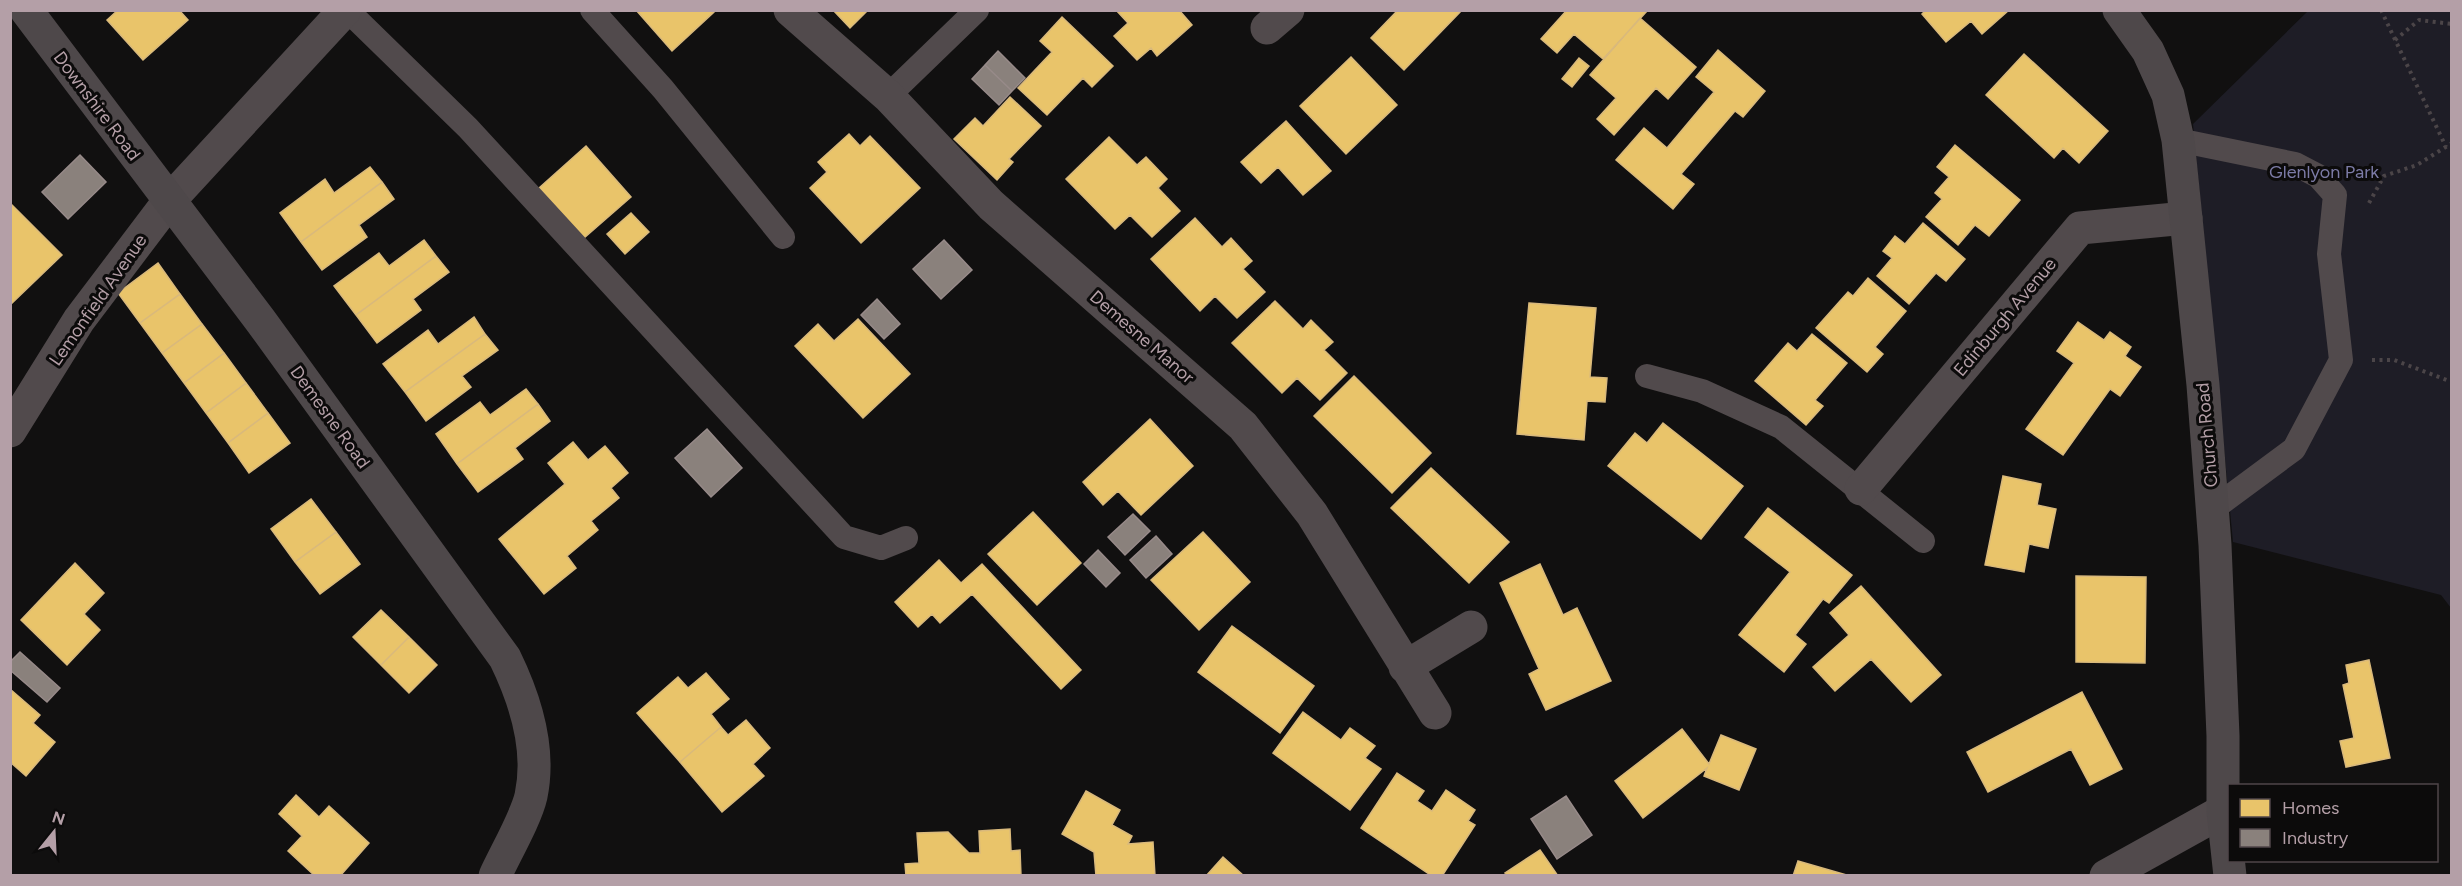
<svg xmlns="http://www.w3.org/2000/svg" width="2462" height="886" font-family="Figtree,sans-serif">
  <rect width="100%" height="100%" fill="#111010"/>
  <path fill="#1e1d26" d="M2308,11H2451V608L2441,595L2233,542L2193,124Z"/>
  <path fill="#e9c46a" stroke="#d9b97c" stroke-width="1.5" d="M118,10H179L188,20L143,60L107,20Z
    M636,10H713L714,12L672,51Z
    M833,10H868L850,28Z
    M1116,10H1179L1192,25L1157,56L1151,48L1137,60L1114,36L1128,23Z
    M1398,10H1459L1460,12L1404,70L1371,38Z
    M1567,10H1646L1647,11L1603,59L1574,34L1557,53L1541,39Z
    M1926,10H2009L1982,34L1971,21L1946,42L1922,14Z
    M1062,17L1113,66L1092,87L1083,78L1047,115L1018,88L1052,52L1040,41Z
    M1640,18L1696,67L1668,99L1656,88L1614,135L1597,119L1616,98L1590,75Z
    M1718,50L1765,91L1743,117L1735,111L1681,174L1694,184L1673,209L1616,160L1644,128L1667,148L1714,92L1696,77Z
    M2024,54L2108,131L2079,163L2063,148L2054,158L1986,95Z
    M1351,57L1397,105L1346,154L1300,106Z
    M1579,58L1589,66L1572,87L1562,79Z
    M1010,97L1041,126L1009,159L1013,162L997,180L954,139L975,118L983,126Z
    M1286,121L1331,171L1303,195L1278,167L1261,183L1241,162Z
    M849,134L860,146L870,136L920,188L861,243L810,188L827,172L818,162Z
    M1109,137L1137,165L1146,157L1167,179L1158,188L1180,211L1152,237L1130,215L1115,229L1066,179Z
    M1955,145L2020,200L1989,236L1975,225L1958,245L1926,217L1942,199L1935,193L1949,177L1937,167Z
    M586,146L631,197L584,238L539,188Z
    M370,167L382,182L301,242L280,213L325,179L334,193Z
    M382,182L394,199L359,225L367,237L322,270L301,242Z
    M10,203L62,255L10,305Z
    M631,213L649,232L625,254L607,234Z
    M1195,218L1222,247L1231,238L1252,261L1243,269L1265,292L1237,318L1215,296L1200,311L1151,259Z
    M1923,223L1965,259L1946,281L1936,273L1909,304L1877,276L1892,258L1883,251L1895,236L1905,244Z
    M424,240L436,256L356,315L334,286L379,253L389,266Z
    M436,256L449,272L413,299L421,310L377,343L356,315Z
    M158,263L180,294L140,323L118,293Z
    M1868,278L1906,311L1875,347L1883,354L1867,372L1816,328L1848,292L1853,296Z
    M180,294L202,324L162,353L140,323Z
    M1275,301L1303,329L1311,320L1333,342L1324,350L1347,373L1320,400L1297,378L1282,393L1232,343Z
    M1529,303L1596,308L1590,377L1607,378L1605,402L1587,401L1584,440L1517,434Z
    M474,317L485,334L405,392L383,364L428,330L438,344Z
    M858,319L910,374L863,418L795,346L818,324L834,341Z
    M2078,322L2104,340L2110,332L2131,347L2125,356L2141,367L2120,396L2110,389L2063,455L2026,429L2074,363L2057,351Z
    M202,324L224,353L184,383L162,353Z
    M485,334L498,350L462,376L471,387L426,421L405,392Z
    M1812,334L1847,363L1815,400L1823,406L1806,425L1755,381L1788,343L1797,351Z
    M224,353L246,383L206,413L184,383Z
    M1354,376L1431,453L1392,493L1314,416Z
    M246,383L268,413L228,443L206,413Z
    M526,389L538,404L457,464L436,434L480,402L490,415Z
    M538,404L550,421L515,448L523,459L478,492L457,464Z
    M268,413L290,443L249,473L228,443Z
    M1150,419L1193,466L1141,515L1118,491L1103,505L1083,482Z
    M1663,423L1743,486L1701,539L1608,466L1635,433L1647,443Z
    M573,442L588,460L605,446L628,473L611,488L619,498L591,521L598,530L567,556L576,568L544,594L499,539L565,484L548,463Z
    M1431,468L1509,542L1469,583L1391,508Z
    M2003,476L2041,484L2037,505L2056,509L2048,548L2029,544L2024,572L1985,565Z
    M311,499L336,532L295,562L271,529Z
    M1768,508L1852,575L1829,603L1823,599L1795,635L1806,644L1784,672L1739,635L1790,572L1745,537Z
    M1033,512L1081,563L1037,605L988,554Z
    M336,532L360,564L320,594L295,562Z
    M1203,532L1250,582L1199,630L1151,580Z
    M939,560L961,583L982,564L1081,670L1061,689L972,594L940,623L932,614L918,627L895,602Z
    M75,563L104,593L84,614L100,630L67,665L21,620Z
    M1540,564L1563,615L1577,608L1611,681L1546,710L1529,674L1539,669L1500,583Z
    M2076,576L2146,577L2145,663L2076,662Z
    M1861,586L1941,675L1911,702L1871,659L1835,691L1813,667L1849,635L1830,613Z
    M381,610L409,637L381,665L353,637Z
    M1232,626L1314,686L1280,733L1198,672Z
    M409,637L437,665L409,693L381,665Z
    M2369,660L2390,758L2346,767L2340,741L2354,738L2343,685L2349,683L2346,665Z
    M706,673L729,699L711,714L721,727L680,762L637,713L678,677L688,688Z
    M10,689L40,715L33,723L55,742L26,776L10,762Z
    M2082,692L2122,769L2090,785L2071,749L1988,792L1967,752Z
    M1303,712L1341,740L1350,728L1375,746L1365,758L1381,769L1350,810L1273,753Z
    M746,720L770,748L753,764L764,776L722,812L680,762L721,727L728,735Z
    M1682,729L1709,764L1721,735L1756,749L1739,790L1704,776L1707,768L1643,818L1615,781Z
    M1397,773L1424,791L1417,801L1432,811L1446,790L1475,810L1468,821L1475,825L1442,876H1432L1361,828Z
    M1086,791L1120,810L1112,825L1132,836L1128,844L1153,842L1155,876H1096L1094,852L1062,834Z
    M296,795L319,817L329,806L369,843L340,876H315L288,851L302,836L279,814Z
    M1010,829L1011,851L1020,850L1021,876H906L905,864L919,863L917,833L948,832L969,853H980L979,831Z
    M1540,850L1558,876H1507L1505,873Z
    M1223,857L1244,876H1206Z
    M1798,861L1850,876H1793Z"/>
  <path fill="#8a817c" stroke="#978a89" stroke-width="1.5" d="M998,51L1025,78L1012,91L985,65Z
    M985,65L1012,91L999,105L972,79Z
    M80,155L106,182L68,219L42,192Z
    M944,240L972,270L941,299L913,269Z
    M877,299L900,324L884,339L861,315Z
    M707,429L742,468L711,497L675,458Z
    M1133,514L1150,531L1125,555L1108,537Z
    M1156,536L1172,554L1146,578L1130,560Z
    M1098,550L1120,573L1106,587L1084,564Z
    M20,652L60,688L47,702L10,670V662Z
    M1566,796L1592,835L1557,859L1531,819Z"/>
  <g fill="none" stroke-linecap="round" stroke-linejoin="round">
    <path stroke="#4b4548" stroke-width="4" stroke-dasharray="3 4.5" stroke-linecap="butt" d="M2381,10L2446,147
      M2395,40L2419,20L2452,24
      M2369,203L2384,176L2417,165L2452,143
      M2372,360H2394L2452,382"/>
    <path stroke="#514a4c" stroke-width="24" d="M347,10L468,128L844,537L881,548L906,538
      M592,10L663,89L783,237
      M888,96L977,10
      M2178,140L2295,164L2318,176L2335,195L2329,254L2341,360L2294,449L2213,509
      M1647,376L1702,391L1781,427L1923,541"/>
    <path stroke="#514a4c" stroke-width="33" d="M790,10L888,96L991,205L1243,426L1312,514L1435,713
      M1267,28L1288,10
      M10,431L79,320L169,201L345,10
      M1861,489L2080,228L2186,218
      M1405,667L1471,627
      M2106,876L2223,811"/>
    <path stroke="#4e484a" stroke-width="33" d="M26,10L260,320L505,658C525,699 541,749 531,796C526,818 505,854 495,876
      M2119,10L2148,51L2168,95L2178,140L2203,385L2215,545L2223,736V811L2230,876"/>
  </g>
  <g text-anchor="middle" stroke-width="6" stroke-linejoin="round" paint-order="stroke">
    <g font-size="18" fill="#b49fa7" stroke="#0c0b0b">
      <text transform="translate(97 106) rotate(53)" y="6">Downshire Road</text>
      <text transform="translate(98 300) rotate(-55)" y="6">Lemonfield Avenue</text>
      <text transform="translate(2005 317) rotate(-50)" y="6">Edinburgh Avenue</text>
      <text transform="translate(1142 337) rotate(41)" y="6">Demesne Manor</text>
      <text transform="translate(330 417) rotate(54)" y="6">Demesne Road</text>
      <text transform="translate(2207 435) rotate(-95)" y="6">Church Road</text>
    </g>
    <g font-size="18" fill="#7c7ba6" stroke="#0c0b0b">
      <text x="2324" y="178">Glenlyon Park</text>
    </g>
  </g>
  <rect width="2462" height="886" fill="none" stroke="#b49fa7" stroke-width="24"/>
  <rect x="2228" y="784" width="210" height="78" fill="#0c0b0b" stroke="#4f4649" stroke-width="1.5"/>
  <rect x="2240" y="799" width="30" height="18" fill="#e9c46a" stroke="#4f4649" stroke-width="1.5"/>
  <text x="2282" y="814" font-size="18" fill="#b49fa7">Homes</text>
  <rect x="2240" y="829" width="30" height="18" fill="#8a817c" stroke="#4f4649" stroke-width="1.5"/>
  <text x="2282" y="844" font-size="18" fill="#b49fa7">Industry</text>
  <g transform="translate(54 832) rotate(18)" stroke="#0c0b0b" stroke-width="4.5" paint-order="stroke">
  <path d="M0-4.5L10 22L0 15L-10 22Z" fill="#b49fa7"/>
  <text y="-9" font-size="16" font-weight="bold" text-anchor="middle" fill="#b49fa7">N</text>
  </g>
</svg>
